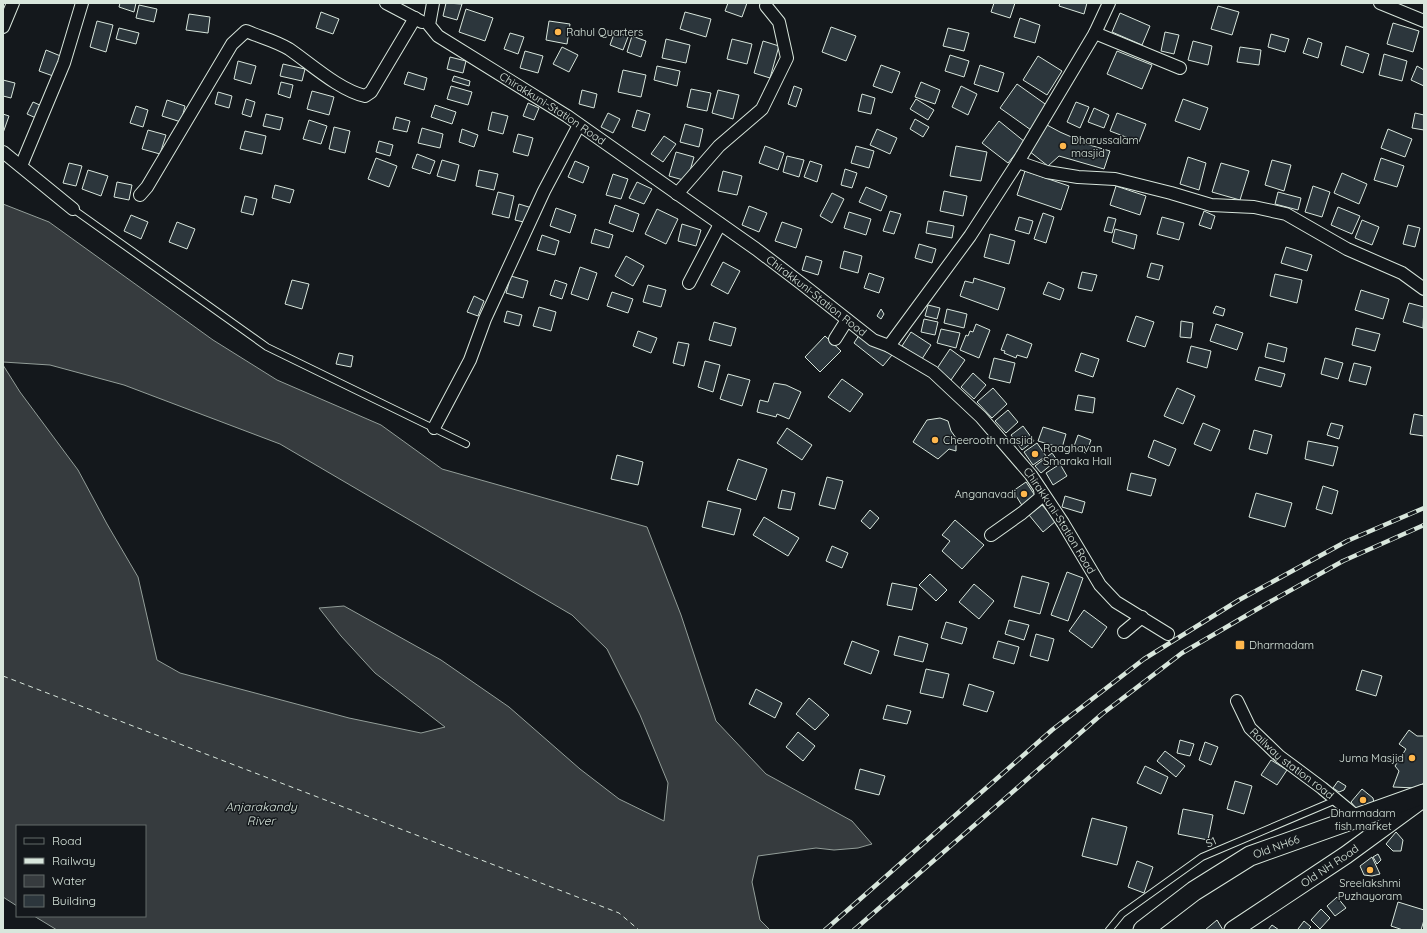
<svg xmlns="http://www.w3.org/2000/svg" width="1427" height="933" font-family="Quicksand,sans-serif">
  <rect width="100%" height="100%" fill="#14181c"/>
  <path fill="#363b3e" stroke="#939e99" d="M3,204L49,222L213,340L277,380L381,425L442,469L647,527L681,615L716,721L766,774L852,821L872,844L858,848L834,850L816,848L758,856L752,882L760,920L770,930H57L34,916H145V826H17V906L3,897V365L20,392L78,470L107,524L138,577L157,660L180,673L349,718L421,733L445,727L375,673L341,636L319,608L344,606L441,660L509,707L580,769L619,799L664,821L668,783L640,715L607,649L572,615L280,444L124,385L50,365L3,362Z"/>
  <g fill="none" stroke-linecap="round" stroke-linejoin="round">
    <path stroke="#d8e6dc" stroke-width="1" stroke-dasharray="5 4" stroke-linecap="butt" d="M3,676L619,913L639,930"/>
  </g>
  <path fill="#2c363c" stroke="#d8e6dc" d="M120,3H136L134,12L119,7Z
    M446,3L462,4L457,20L443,16Z
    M728,3H747L742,17L725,11Z
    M994,3H1015L1010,18L991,12Z
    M1060,3H1087L1084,14L1059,6Z
    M139,5L157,9L154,22L136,18Z
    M1218,6L1239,12L1232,35L1211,29Z
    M466,9L493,18L485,41L459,32Z
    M321,12L339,19L333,34L316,28Z
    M685,12L711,19L706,37L680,29Z
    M1120,13L1150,26L1142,45L1112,32Z
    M189,14L210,17L208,33L186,30Z
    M1020,18L1040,25L1035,43L1014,37Z
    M97,21L113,25L106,52L90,47Z
    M549,21L570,24L567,44L546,40Z
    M1393,23L1419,31L1413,52L1387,44Z
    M831,27L856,36L846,61L822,52Z
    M119,28L139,33L136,44L116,39Z
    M948,28L969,33L964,51L943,46Z
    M615,31L628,37L623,50L610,45Z
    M1165,32L1179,35L1174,54L1161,51Z
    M510,33L524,37L518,54L504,49Z
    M1271,34L1289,39L1285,52L1268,47Z
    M632,36L646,41L641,57L627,52Z
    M1308,38L1322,43L1318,58L1303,53Z
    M666,39L690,45L686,63L662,58Z
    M732,39L752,44L747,64L727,59Z
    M763,41L779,46L770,78L754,73Z
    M1193,41L1212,46L1208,65L1188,60Z
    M1346,46L1369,54L1363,73L1341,65Z
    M562,47L578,55L569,72L553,64Z
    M1240,47L1261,50L1259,65L1237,62Z
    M46,50L63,57L56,77L39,71Z
    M525,51L543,56L538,73L520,68Z
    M1117,51L1152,65L1142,89L1107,74Z
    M1384,54L1407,61L1402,81L1379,75Z
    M950,55L969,61L964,77L945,71Z
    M1038,56L1062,71L1047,95L1023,80Z
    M450,57L466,61L463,73L447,69Z
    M238,61L256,66L251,84L234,79Z
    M283,64L305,69L302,81L280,76Z
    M881,65L900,72L892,93L873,86Z
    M980,65L1004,73L998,92L974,84Z
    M657,66L680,71L677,86L654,80Z
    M1417,66L1424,70V86L1411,80Z
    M623,70L646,75L641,97L618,92Z
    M408,72L427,78L424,90L404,84Z
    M454,76L470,81L469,86L452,81Z
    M3,80L15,83L11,98L3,96Z
    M281,82L293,85L290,98L278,94Z
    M921,82L940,90L935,104L915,97Z
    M1017,84L1048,106L1031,130L1000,108Z
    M451,86L472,92L468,105L447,99Z
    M794,86L802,89L796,107L788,104Z
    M961,86L977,94L968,115L952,107Z
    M691,89L711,93L707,111L687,107Z
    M582,90L597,94L594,108L579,104Z
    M718,90L739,95L733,119L712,113Z
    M312,91L334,97L329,115L307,109Z
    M218,92L232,96L229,108L215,104Z
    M862,94L875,98L871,114L858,111Z
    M246,99L255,102L251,117L242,114Z
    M916,99L934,110L928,120L910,109Z
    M1183,99L1208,108L1200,130L1175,121Z
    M167,100L185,106L181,122L162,116Z
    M33,102L42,106L36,118L27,114Z
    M1076,102L1089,107L1080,128L1067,122Z
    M528,103L539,108L534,120L523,116Z
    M435,105L456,112L452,124L431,117Z
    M136,106L148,110L143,127L130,123Z
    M1094,108L1109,115L1104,128L1088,122Z
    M637,110L650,114L645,131L632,127Z
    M492,112L508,116L503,134L488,130Z
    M608,113L620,119L613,133L601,127Z
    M1117,113L1146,124L1139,142L1110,131Z
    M1415,113L1424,115V130L1412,128Z
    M3,114L9,116L3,133Z
    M266,114L283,118L280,130L263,126Z
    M396,117L410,121L407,132L393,129Z
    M915,119L929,127L923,137L910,129Z
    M309,120L327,126L321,144L303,139Z
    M999,121L1025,142L1008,163L982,143Z
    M685,124L703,129L699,147L680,142Z
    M1047,125L1060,132L1076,139V141L1110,151L1104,169L1059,156L1048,166L1029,151Z
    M334,127L350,131L345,153L329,149Z
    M422,128L443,134L440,148L418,143Z
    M462,129L478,135L474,147L459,142Z
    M877,129L897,138L890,154L870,145Z
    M1388,129L1412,139L1405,157L1381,148Z
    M148,130L166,135L160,154L142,149Z
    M245,131L266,136L262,154L240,149Z
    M518,134L533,138L528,156L513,152Z
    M664,136L676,144L663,162L651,154Z
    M379,141L393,145L390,156L376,152Z
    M765,146L784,153L778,170L759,163Z
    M856,146L874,151L869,168L851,163Z
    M956,146L987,152L981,181L950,176Z
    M676,152L694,157L687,181L669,176Z
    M417,154L435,161L430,174L412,168Z
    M787,156L804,160L799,177L783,172Z
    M1188,157L1206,163L1199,190L1180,184Z
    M376,158L397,166L389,187L368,179Z
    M1381,158L1404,166L1397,187L1374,180Z
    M442,160L459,165L455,181L437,176Z
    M1272,160L1291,165L1284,191L1265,185Z
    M575,161L589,167L583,183L568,177Z
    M810,161L822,165L817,182L804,177Z
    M69,163L82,166L76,186L63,183Z
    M1221,163L1249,171L1240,200L1212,192Z
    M845,169L857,173L852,188L841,185Z
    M88,170L108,176L101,196L82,189Z
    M479,170L498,174L494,190L476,186Z
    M723,171L742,176L737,195L718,191Z
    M1025,171L1069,186L1061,210L1017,195Z
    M1342,173L1367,184L1359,204L1334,193Z
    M613,174L628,179L621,199L606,195Z
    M117,182L132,185L129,200L114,197Z
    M637,182L652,189L644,204L629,198Z
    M275,185L294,190L290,203L272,198Z
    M1116,186L1146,196L1140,215L1110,205Z
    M1313,186L1330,192L1322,217L1305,212Z
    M866,187L887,196L881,211L859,202Z
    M944,191L967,196L963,216L940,211Z
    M498,192L514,196L509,218L492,214Z
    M1278,192L1301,198L1298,210L1275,204Z
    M832,193L844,199L832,223L820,216Z
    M245,196L257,199L253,215L241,212Z
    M519,204L532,208L528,223L515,220Z
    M615,205L639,214L633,232L609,223Z
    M749,206L767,213L759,232L742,225Z
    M1338,207L1360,216L1352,234L1331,225Z
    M556,208L576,215L570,233L550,226Z
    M657,209L678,219L666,244L645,234Z
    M890,211L901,214L894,234L883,231Z
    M1204,211L1215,216L1211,229L1199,225Z
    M849,212L871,219L866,235L844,228Z
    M1043,213L1054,217L1046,243L1034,239Z
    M131,215L148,222L141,239L124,231Z
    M1019,217L1033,221L1029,234L1015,230Z
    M1108,217L1116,219L1112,233L1104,231Z
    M1162,217L1184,223L1179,240L1157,234Z
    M1362,220L1379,227L1372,245L1355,238Z
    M928,221L954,226L952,238L926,233Z
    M177,222L195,229L187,249L169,242Z
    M782,222L802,229L796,248L775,241Z
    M682,224L701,230L696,246L678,241Z
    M1408,225L1420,228L1415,247L1403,244Z
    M595,229L613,235L609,248L591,243Z
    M1115,229L1137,235L1134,249L1112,242Z
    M990,234L1015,241L1009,264L984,257Z
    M542,235L559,241L555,255L537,250Z
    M919,244L936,249L932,263L915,258Z
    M1286,247L1312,255L1307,271L1281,263Z
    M844,251L862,256L858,273L840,268Z
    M626,256L644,266L633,286L615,276Z
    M806,256L822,261L818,275L802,270Z
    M723,262L740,271L728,294L711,285Z
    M1151,263L1163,266L1159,280L1147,277Z
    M580,267L597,273L588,300L571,294Z
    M1082,272L1097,275L1092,291L1078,288Z
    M869,273L884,278L879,293L864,288Z
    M1275,274L1302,280L1297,303L1270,296Z
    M511,276L528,281L523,298L506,293Z
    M974,278L1005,288L998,310L960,296L965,281L973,283Z
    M292,280L309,284L302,309L285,304Z
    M555,280L567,284L562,299L550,295Z
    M1048,282L1064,289L1060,300L1043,294Z
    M648,285L666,290L661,307L643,302Z
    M1361,290L1389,299L1383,319L1355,310Z
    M612,292L633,299L628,313L607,306Z
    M474,296L484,301L478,316L467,312Z
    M1409,303L1424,307L1423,328L1403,322Z
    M928,305L940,308L937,319L925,316Z
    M1216,306L1225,309L1223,316L1213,313Z
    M539,307L556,312L551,331L533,326Z
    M881,309L884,314L881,319L877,316Z
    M947,309L967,314L964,328L944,323Z
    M507,311L522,315L519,326L504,322Z
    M1136,316L1154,322L1145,347L1127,341Z
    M924,319L938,322L935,335L921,332Z
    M1181,321L1193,323L1191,338L1180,337Z
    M714,322L736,328L731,346L709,340Z
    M976,324L990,330L979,358L960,350L966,335L968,336L970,331L973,332Z
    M1216,324L1243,333L1237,350L1210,341Z
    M1356,328L1380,334L1375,351L1352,345Z
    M941,329L960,333L956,348L937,343Z
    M638,331L657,338L651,353L633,346Z
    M861,332L892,355L883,366L854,343Z
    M911,332L931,345L922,359L902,346Z
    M1007,334L1032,344L1027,358L1017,355L1016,358L1004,353L1005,351L1001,350Z
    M825,336L841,351L820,372L805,357Z
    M678,342L689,344L684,366L673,363Z
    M1268,343L1287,348L1284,362L1265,357Z
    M1191,346L1211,351L1207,368L1187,362Z
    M950,349L965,360L951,380L936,370Z
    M339,353L353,356L351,367L336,364Z
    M1081,353L1099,359L1093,377L1075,371Z
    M994,358L1015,363L1010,383L989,378Z
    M1325,358L1343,363L1338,379L1321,374Z
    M705,361L720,365L713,392L698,387Z
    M1354,363L1371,367L1366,385L1349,381Z
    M1259,367L1285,374L1281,387L1255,380Z
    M973,373L986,385L974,399L961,387Z
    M728,374L750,380L742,406L720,399Z
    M842,379L863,394L850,412L828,397Z
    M774,383L786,385L801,392L789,419L777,414L776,417L757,412L760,400L768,402Z
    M993,388L1007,404L992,418L977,402Z
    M1177,388L1195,396L1183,424L1164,416Z
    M1078,395L1095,398L1093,413L1075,410Z
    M1008,410L1018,422L1006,433L995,421Z
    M1414,414L1424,416V436L1410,434Z
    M940,418L948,421L951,431L956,438V451L949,449L938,459L913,442L927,420Z
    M1203,423L1220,430L1211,451L1194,444Z
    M1331,423L1343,426L1339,439L1327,435Z
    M1023,426L1034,441L1022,450L1011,435Z
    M1043,427L1066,434L1062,448L1038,441Z
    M787,428L812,445L802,460L777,443Z
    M1254,430L1272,435L1267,454L1249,449Z
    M1078,435L1091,440L1086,453L1073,449Z
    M1154,440L1176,449L1169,466L1148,457Z
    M1308,441L1338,447L1333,466L1305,459Z
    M1037,443L1046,456L1033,465L1024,452Z
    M1052,453L1057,460L1041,473L1035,466Z
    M617,455L643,462L638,485L611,479Z
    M738,459L767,469L756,500L727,490Z
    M1060,464L1067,476L1053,485L1046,473Z
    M1131,473L1156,479L1151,496L1127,490Z
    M827,477L843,481L835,509L819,505Z
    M1026,482L1036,497L1023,507L1013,491Z
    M1323,486L1338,491L1332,514L1316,509Z
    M782,490L795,493L791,510L778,508Z
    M1256,493L1292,503L1285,527L1249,517Z
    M1065,496L1085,502L1082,513L1062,507Z
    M708,501L741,509L734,535L702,527Z
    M1042,505L1056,521L1043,532L1029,515Z
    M870,510L879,518L870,529L861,521Z
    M764,517L799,538L788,556L753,535Z
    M955,520L984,545L962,569L942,551L950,541L942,535Z
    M832,546L848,553L842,568L826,561Z
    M1067,572L1083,578L1068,621L1051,615Z
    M930,574L947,590L936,601L919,585Z
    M1022,576L1049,583L1040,614L1014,607Z
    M892,583L917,588L912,610L887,605Z
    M974,584L994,601L979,619L959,602Z
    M1084,610L1107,627L1092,648L1069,631Z
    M1009,620L1029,625L1024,640L1005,634Z
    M946,622L967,628L962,644L941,638Z
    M1036,634L1054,639L1048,661L1030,656Z
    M899,636L928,644L923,662L894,655Z
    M852,641L879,651L871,674L844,664Z
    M998,641L1019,647L1014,664L993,658Z
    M926,669L949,674L943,698L920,693Z
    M1362,670L1382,676L1376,696L1356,690Z
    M969,684L994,692L987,712L963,705Z
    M756,689L782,703L775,718L749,704Z
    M809,698L829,715L815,730L796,714Z
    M887,705L911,711L907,724L883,719Z
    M1409,730L1417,736H1424V783L1416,788L1393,787L1399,771L1395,766L1406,749L1399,744Z
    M798,732L815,746L803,761L786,747Z
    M1180,740L1194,744L1190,756L1177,753Z
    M1205,742L1218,747L1211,765L1199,760Z
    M1165,751L1185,766L1176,777L1157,761Z
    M1271,760L1287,770L1277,785L1261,775Z
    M1145,766L1168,777L1161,794L1137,783Z
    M860,769L885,776L879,795L855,789Z
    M1235,781L1252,786L1244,814L1227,809Z
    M1338,781L1346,786L1344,790L1339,792L1333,788Z
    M1362,789L1373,798L1374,803L1358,811L1351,802Z
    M1183,809L1213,815L1208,840L1178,834Z
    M1092,818L1127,827L1117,865L1082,856Z
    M1396,832L1403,840L1401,851H1393L1386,844Z
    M1378,854L1381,860L1377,864L1373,857Z
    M1372,857L1380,874L1372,876L1364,875L1360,866Z
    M1137,861L1153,867L1144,893L1128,887Z
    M1337,897L1346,908L1335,916L1327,906Z
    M1398,902L1424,910V920L1421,930H1403L1391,926Z
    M1321,909L1330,918L1320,929L1311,920Z
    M1217,920L1223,930H1205Z
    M1304,921L1311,927L1308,930H1299L1298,929Z
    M1272,925L1279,930H1268Z"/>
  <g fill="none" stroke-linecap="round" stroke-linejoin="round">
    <g stroke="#d8e6dc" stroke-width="8">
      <path id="lane" d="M73,209L267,347L466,444
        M1109,930L1122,914L1202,857L1336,800"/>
    </g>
    <g stroke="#d8e6dc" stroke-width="14">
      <g id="street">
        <path d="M386,3L422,22"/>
        <path id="s1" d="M433,3L429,25L438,36L567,116L756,249L802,284L873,340L889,346L933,372L981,417L1031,475L1063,523L1100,585L1116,602L1168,634"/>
        <path d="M1380,3L1424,21"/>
        <path d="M3,27L13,3"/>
        <path d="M1095,33L1180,68"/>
        <path d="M3,152L73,209"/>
        <path d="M1018,162L1047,172L1078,177L1115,179L1171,193L1211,205L1254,207L1286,214L1347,249L1402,273L1424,289"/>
        <path d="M21,166L64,63L82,3"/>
        <path d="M677,194L719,146L762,109L787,58L779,22L766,6"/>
        <path d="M140,195L147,187L232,44L246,31C260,37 276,41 289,49C311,64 339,90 365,96L371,92L415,18"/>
        <path d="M689,283L720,224"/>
        <path d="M835,339L847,320"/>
        <path d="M889,346L970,236L1018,162L1095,33L1109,3"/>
        <path d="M434,428L470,360L485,319L544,191L579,125"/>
        <path d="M991,535L1022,513L1041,497L1040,489"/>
        <path d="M1124,632L1142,617"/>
        <path id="s2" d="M1237,701L1250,728L1279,756L1322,788L1357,817"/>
      </g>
    </g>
    <g stroke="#d8e6dc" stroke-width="19">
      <g id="secondary">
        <path id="s3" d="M1233,930L1346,855L1424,798"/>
      </g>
    </g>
    <g stroke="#d8e6dc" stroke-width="21">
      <g id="primary">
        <path id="s4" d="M1143,930L1194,891L1250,856L1424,794"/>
      </g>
    </g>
    <use href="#lane" stroke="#14181c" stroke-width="6"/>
    <use href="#street" stroke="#14181c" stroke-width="12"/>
    <use href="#secondary" stroke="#14181c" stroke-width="17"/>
    <use href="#primary" stroke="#14181c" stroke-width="19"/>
    <g stroke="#d8e6dc" stroke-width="4.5">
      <path id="rail" d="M825,930L1052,730L1144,659L1239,600L1347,541L1424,508
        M854,930L1102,714L1182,653L1266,604L1343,561L1424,525"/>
    </g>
    <use href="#rail" stroke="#14181c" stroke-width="3" stroke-dasharray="9" stroke-linecap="butt"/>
  </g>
  <g fill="#ffb74d" stroke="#14181c" stroke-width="1.5">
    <circle cx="558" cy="32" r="4"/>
    <circle cx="1063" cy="146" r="4"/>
    <circle cx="935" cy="440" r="4"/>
    <circle cx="1035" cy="454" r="4"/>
    <circle cx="1024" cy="494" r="4"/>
    <rect x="1235" y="640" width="10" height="10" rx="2"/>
    <circle cx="1412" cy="758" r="4"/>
    <circle cx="1363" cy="800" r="4"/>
    <circle cx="1370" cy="870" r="4"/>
  </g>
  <g text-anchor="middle" stroke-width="3" stroke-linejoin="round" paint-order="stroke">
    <g font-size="11" fill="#d8e6dc" stroke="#14181c" text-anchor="start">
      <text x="566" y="36">Rahul Quarters</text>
      <text x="1071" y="144">Dharussalam<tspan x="1071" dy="13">masjid</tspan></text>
      <text x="943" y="444">Cheerooth masjid</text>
      <text x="1043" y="452">Raaghavan<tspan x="1043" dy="13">Smaraka Hall</tspan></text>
      <text x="1016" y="498" text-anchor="end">Anganavadi</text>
      <text x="1249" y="649">Dharmadam</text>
      <text x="1404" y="762" text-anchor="end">Juma Masjid</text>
      <text x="1363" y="817" text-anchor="middle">Dharmadam<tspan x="1363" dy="13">fish market</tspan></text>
      <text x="1370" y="887" text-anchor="middle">Sreelakshmi<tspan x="1370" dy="13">Puzhayoram</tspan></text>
    </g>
    <g font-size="11" fill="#d8e6dc" stroke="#14181c">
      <text dy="4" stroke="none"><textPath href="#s1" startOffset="172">Chirakkuni-Station Road</textPath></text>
      <text dy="4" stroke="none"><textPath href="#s1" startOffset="496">Chirakkuni-Station Road</textPath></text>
      <text dy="4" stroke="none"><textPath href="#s1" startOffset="832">Chirakkuni-Station Road</textPath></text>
      <text dy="4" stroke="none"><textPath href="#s2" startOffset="85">Railway station road</textPath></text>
      <text transform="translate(1211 842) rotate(-23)" y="4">S1</text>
      <text dy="4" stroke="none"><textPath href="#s4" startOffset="158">Old NH66</textPath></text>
      <text dy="4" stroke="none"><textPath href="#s3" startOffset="116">Old NH Road</textPath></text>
    </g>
    <g font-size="12" font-style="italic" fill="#d8e6dc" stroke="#14181c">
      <text x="261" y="811">Anjarakandy<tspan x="261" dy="14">River</tspan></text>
    </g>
  </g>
  <rect width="1427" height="933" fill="none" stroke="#d8e6dc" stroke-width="8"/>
  <rect x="16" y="825" width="130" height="92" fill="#14181c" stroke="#626a69"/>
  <rect x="24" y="838" width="20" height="6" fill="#14181c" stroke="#626a69"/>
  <text x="52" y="845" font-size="12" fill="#d8e6dc">Road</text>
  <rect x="24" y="858" width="20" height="6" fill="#d8e6dc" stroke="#626a69"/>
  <text x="52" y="865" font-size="12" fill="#d8e6dc">Railway</text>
  <rect x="24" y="875" width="20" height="12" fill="#363b3e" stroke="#626a69"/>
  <text x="52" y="885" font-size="12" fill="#d8e6dc">Water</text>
  <rect x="24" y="895" width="20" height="12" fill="#2c363c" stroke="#626a69"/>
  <text x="52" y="905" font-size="12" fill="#d8e6dc">Building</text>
</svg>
